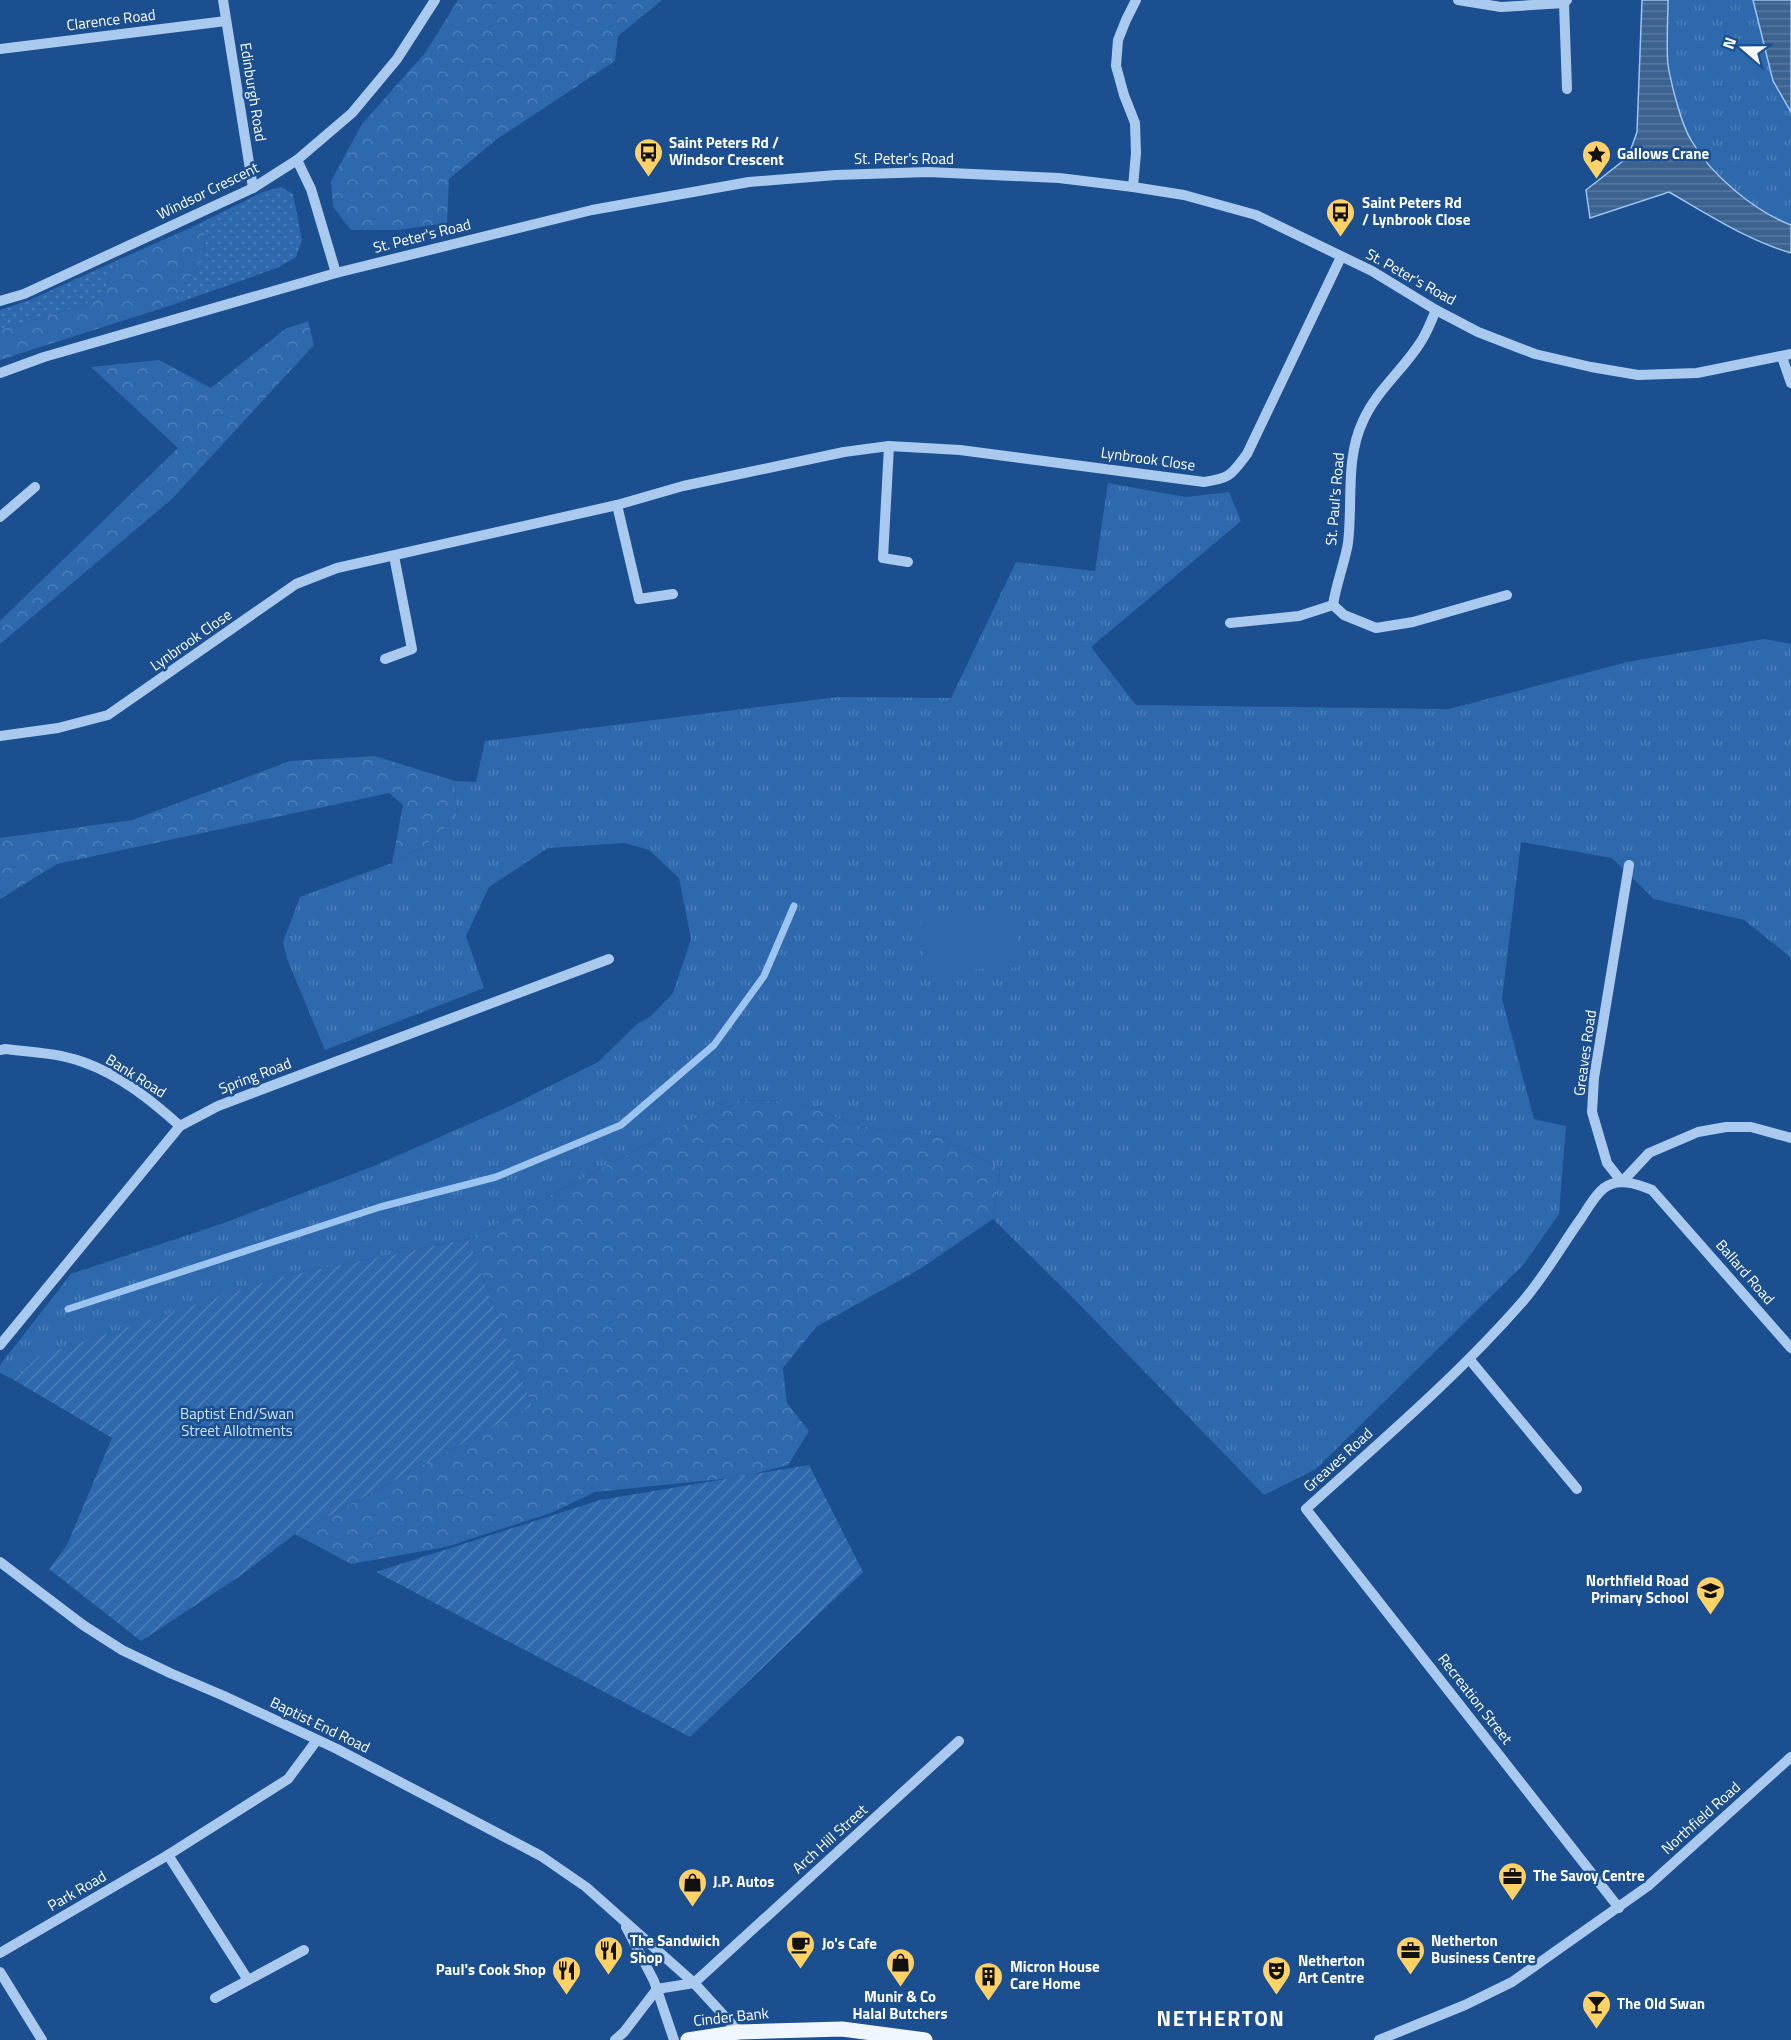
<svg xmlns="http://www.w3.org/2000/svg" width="1791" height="2040" font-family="'Titillium Web',sans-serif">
<defs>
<pattern id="grass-dots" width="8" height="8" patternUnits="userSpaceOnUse" patternTransform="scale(1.5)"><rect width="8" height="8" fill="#2e69ad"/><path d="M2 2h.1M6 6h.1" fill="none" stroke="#4d80b9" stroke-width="1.8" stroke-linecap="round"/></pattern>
<pattern id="forest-crowns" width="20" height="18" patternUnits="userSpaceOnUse" patternTransform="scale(1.5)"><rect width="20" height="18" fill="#2e69ad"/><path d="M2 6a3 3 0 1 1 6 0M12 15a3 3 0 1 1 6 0" fill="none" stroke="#4d80b9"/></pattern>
<pattern id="park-tufts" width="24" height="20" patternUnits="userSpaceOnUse" patternTransform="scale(1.5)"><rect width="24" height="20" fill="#2e69ad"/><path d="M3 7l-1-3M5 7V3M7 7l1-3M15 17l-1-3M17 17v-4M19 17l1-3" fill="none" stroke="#4d80b9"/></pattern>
<pattern id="garden-furrows" width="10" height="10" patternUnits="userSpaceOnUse" patternTransform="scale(1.5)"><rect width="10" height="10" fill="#2e69ad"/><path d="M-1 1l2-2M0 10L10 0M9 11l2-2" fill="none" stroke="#4d80b9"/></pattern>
<pattern id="water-rules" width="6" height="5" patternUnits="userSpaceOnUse" patternTransform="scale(1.5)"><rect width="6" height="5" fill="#3c6290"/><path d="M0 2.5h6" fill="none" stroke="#597aa1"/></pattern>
</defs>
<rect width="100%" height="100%" fill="#1b4f8f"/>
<g fill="url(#grass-dots)">
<polygon points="281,187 293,194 302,240 296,257 277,268 172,305 205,255 204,231 190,228 263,192"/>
<polygon points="118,260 104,291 85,305 0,329 0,310 32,299"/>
</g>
<g fill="url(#forest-crowns)">
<polygon points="458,0 662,0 618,36 615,61 497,139 449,179 447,223 398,230 351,230 333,207 331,181 362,124 425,53"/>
<polygon points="190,228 204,231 205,255 172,305 0,360 0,329 85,305 104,291 118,260"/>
<polygon points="308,321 314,345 172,499 0,644 0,621 178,448 91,367 159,360 211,388 285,329"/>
<polygon points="375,756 455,781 457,818 424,846 392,863 403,805 389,793 57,864 0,899 0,838 132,820 290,761"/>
<polygon points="730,1100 795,1101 859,1126 941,1137 1000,1169 993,1219 920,1269 816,1327 783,1368 787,1403 809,1431 788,1465 742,1477 595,1492 551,1513 446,1547 351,1564 295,1534 532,1406 468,1239"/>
</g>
<g fill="url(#park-tufts)">
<path d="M1668,0H1791V225C1754,211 1710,174 1691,140C1681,124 1671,83 1668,65C1666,44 1668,21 1668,0Z"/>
<polygon points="1108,483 1186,497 1229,492 1241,521 1091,647 1136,705 1449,709 1627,662 1764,639 1791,644 1791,959 1788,955 1744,920 1654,899 1612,858 1521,842 1502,999 1534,1119 1566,1126 1559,1214 1524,1264 1316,1469 1264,1495 1076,1301 993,1219 1000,1169 941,1137 859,1126 795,1101 730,1100 468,1239 280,1277 40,1356 14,1380 0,1373 0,1365 71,1274 221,1224 374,1166 512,1105 598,1062 637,1024 650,1017 673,993 691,939 679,878 649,850 625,843 548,848 489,887 466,936 484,988 325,1050 287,959 283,942 300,897 392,863 424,846 457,818 455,781 476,782 485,741 838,697 951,698 1016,562 1095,571"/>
</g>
<g fill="url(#garden-furrows)">
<polygon points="468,1239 532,1406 295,1534 240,1576 141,1641 49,1569 67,1545 112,1438 14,1380 39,1356 280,1277"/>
<polygon points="809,1465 863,1572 690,1737 376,1572 600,1500"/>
</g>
<polygon fill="#2e69ad" points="1015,910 1018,967 924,972 921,915"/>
<g fill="url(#water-rules)" stroke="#9cc4f0" stroke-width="1.5">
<path d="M1642,0H1668C1668,21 1666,44 1668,65C1671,83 1681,124 1691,140C1710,174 1754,211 1791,225V253C1747,240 1709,215 1669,192L1590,218L1586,190L1628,157L1637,132Z"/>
<polygon points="1753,0 1791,0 1791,112 1773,81"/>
</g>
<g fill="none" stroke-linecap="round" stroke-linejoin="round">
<polyline stroke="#9cc4f0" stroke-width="7" points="68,1309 380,1207 496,1177 621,1125 714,1045 764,976 794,906"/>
<g stroke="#a9c9ee" stroke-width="10">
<polyline points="223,0 253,188"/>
<polyline points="1458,0 1501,7 1564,3 1567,0"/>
<polyline points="1564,3 1567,89"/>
<polyline points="0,49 226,21"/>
<polyline points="297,160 311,189 336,273"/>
<polyline points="1133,187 1136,153 1135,123 1124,95 1116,66 1118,40 1126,20 1136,0"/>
<polyline points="0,301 24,294 253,188 297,160 352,113 397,59 435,0"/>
<polyline points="1782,357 1791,383"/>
<polyline points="0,373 44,357 336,273 592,210 749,182 836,175 928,172 1059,178 1133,187 1184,195 1256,215 1372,271 1436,310 1478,332 1535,354 1591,367 1638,375 1697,373 1791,354"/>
<polyline points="889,446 883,558 908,562"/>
<polyline points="617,505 639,599 673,594"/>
<polyline points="0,517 35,487"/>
<path d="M1333,605C1336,584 1345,562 1348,543C1353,502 1345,459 1363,421C1376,391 1403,370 1420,343C1427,333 1431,321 1436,310"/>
<polyline points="1230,623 1299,616 1333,605 1344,615 1376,628 1413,622 1507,595"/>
<polyline points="385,659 412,649 394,556"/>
<path d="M0,736L58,728L108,715L296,584L337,568L617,505L683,486L844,452L889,446L960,450L1204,482C1231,478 1231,475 1247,454L1341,257"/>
<path d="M0,1050L5,1049C31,1052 58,1053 83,1062C120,1075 151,1100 180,1126"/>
<polyline points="1622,1182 1607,1163 1592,1112 1594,1078 1629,865"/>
<polyline points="1622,1182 1649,1153 1698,1132 1726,1127 1751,1127 1791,1138"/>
<polyline points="0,1345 180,1126 218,1106 609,959"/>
<polyline points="1470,1360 1577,1489"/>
<polyline points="0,1562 83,1625 122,1650 170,1673 224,1696 337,1749 541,1856 586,1887 694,1983 739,2032"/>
<polyline points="168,1855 248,1980"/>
<path d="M1619,1908L1306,1509C1381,1441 1458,1376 1524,1300C1546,1274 1562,1245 1582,1217C1588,1208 1595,1195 1604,1188C1618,1177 1637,1184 1652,1190L1791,1348"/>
<polyline points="626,1927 654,1981 674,2040"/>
<polyline points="0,1953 168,1855 288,1779 317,1740"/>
<polyline points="0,1972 42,2040"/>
<polyline points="694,1983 959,1741"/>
<polyline points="215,1998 304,1950"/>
<polyline points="615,2040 624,2032 657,1989 694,1983"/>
<polyline points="1379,2040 1465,2005 1512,1982 1648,1886 1791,1757"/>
</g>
<polyline stroke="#f0f6ff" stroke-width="15" points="688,2040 739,2032 842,2029 925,2040"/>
</g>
<defs>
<symbol id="bus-pin" viewBox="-11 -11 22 30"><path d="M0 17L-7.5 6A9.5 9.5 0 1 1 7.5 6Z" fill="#ffd166" stroke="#1b4f8f"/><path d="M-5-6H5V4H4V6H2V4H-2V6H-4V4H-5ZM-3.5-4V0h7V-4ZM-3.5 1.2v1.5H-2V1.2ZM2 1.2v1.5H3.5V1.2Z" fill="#111"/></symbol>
<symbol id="sight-pin" viewBox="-11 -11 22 30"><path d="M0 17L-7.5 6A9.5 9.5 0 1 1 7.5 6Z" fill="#ffd166" stroke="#1b4f8f"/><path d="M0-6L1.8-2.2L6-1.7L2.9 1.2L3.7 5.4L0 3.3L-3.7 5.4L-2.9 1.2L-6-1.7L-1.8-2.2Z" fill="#111"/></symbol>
<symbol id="school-pin" viewBox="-11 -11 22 30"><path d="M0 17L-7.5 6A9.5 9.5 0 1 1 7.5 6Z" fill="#ffd166" stroke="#1b4f8f"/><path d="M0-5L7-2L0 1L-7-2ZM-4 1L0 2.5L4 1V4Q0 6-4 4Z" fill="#111"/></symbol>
<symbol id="office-pin" viewBox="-11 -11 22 30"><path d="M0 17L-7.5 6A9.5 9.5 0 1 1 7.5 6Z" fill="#ffd166" stroke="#1b4f8f"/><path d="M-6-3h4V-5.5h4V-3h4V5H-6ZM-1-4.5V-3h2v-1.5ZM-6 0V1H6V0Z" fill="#111"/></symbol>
<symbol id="shop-pin" viewBox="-11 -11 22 30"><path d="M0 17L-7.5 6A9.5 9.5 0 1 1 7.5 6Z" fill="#ffd166" stroke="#1b4f8f"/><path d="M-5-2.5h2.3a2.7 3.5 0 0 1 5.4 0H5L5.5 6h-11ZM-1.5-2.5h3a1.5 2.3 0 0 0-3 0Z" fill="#111"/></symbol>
<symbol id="cafe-pin" viewBox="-11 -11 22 30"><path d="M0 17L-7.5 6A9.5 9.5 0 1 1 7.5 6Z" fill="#ffd166" stroke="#1b4f8f"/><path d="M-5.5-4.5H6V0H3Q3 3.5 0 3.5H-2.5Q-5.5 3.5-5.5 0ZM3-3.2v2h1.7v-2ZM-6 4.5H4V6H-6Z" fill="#111"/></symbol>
<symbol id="restaurant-pin" viewBox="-11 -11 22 30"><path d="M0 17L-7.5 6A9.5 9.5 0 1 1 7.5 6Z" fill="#ffd166" stroke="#1b4f8f"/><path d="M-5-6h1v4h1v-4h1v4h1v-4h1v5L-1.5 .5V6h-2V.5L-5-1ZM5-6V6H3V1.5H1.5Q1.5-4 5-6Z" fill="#111"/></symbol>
<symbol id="theatre-pin" viewBox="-11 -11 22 30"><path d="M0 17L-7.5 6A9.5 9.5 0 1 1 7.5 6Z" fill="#ffd166" stroke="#1b4f8f"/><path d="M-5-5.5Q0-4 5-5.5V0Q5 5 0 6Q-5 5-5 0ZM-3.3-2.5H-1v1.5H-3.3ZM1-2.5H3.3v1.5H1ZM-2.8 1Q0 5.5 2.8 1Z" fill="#111"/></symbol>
<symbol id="building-pin" viewBox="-11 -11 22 30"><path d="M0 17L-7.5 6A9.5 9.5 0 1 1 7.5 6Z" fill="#ffd166" stroke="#1b4f8f"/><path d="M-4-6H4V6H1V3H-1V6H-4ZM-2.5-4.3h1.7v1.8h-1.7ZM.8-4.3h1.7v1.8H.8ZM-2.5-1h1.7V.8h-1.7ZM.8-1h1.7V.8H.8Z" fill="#111"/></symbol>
<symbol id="bar-pin" viewBox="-11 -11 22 30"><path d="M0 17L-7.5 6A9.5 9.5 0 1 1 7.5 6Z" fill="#ffd166" stroke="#1b4f8f"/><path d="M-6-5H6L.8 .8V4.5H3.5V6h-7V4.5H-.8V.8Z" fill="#111"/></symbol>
</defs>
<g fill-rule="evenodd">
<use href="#bus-pin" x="632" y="136" width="33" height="45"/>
<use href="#sight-pin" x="1580" y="138" width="33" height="45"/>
<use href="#bus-pin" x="1324" y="196" width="33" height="45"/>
<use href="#school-pin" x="1694" y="1574" width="33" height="45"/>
<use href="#office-pin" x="1496" y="1860" width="33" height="45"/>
<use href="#shop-pin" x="676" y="1866" width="33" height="45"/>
<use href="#cafe-pin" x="784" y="1928" width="33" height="45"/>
<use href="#restaurant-pin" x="592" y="1934" width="33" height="45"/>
<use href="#office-pin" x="1394" y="1934" width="33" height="45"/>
<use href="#shop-pin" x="884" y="1946" width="33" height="45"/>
<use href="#restaurant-pin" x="550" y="1954" width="33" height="45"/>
<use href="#theatre-pin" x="1260" y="1954" width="33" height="45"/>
<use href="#building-pin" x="972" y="1960" width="33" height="45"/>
<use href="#bar-pin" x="1580" y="1988" width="33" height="45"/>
</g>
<g text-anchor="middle" stroke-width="5" stroke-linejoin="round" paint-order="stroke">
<g font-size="15" fill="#fff" stroke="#1b4f8f">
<text transform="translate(111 20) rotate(-7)" y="5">Clarence Road</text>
<text transform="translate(253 92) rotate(81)" y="5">Edinburgh Road</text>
<text x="904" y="164">St. Peter's Road</text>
<text transform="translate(208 191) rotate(-26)" y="5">Windsor Crescent</text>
<text transform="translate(422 236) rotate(-14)" y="5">St. Peter's Road</text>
<text transform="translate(1411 277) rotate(29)" y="5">St. Peter's Road</text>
<text transform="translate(1148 459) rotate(8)" y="5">Lynbrook Close</text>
<text transform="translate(1335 499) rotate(-85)" y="5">St. Paul's Road</text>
<text transform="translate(191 640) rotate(-35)" y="5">Lynbrook Close</text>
<text transform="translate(1585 1053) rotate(-82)" y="5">Greaves Road</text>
<text transform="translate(136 1076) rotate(32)" y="5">Bank Road</text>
<text transform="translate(255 1076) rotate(-21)" y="5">Spring Road</text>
<text transform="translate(1745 1272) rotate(49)" y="5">Ballard Road</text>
<text transform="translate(1338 1460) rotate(-42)" y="5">Greaves Road</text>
<text transform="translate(1475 1699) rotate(52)" y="5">Recreation Street</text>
<text transform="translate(320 1725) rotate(26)" y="5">Baptist End Road</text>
<text transform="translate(1701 1818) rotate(-42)" y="5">Northfield Road</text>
<text transform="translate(830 1839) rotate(-42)" y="5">Arch Hill Street</text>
<text transform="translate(77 1891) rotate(-30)" y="5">Park Road</text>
<text transform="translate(731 2017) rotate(-6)" y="5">Cinder Bank</text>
</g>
<g font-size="15" font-weight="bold" fill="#fff" stroke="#1b4f8f" text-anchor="start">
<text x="669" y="148">Saint Peters Rd /<tspan x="669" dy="17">Windsor Crescent</tspan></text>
<text x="1617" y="159">Gallows Crane</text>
<text x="1362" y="208">Saint Peters Rd<tspan x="1362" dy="17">/ Lynbrook Close</tspan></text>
<text x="1689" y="1586" text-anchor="end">Northfield Road<tspan x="1689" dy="17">Primary School</tspan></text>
<text x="1533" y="1881">The Savoy Centre</text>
<text x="713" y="1887">J.P. Autos</text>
<text x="630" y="1946">The Sandwich<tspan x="630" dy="17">Shop</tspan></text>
<text x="1431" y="1946">Netherton<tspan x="1431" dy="17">Business Centre</tspan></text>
<text x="822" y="1949">Jo's Cafe</text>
<text x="1298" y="1966">Netherton<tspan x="1298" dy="17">Art Centre</tspan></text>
<text x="1010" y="1972">Micron House<tspan x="1010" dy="17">Care Home</tspan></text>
<text x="546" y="1975" text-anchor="end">Paul's Cook Shop</text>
<text x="900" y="2002" text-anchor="middle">Munir &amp; Co<tspan x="900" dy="17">Halal Butchers</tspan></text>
<text x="1617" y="2009">The Old Swan</text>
</g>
<g font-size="15" fill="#cfe3fa" stroke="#1b4f8f">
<text x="237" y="1419">Baptist End/Swan<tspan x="237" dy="17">Street Allotments</tspan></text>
</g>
<g font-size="21" font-weight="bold" letter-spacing="1.5" fill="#fff" stroke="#1b4f8f">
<text x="1221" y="2026">NETHERTON</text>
</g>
</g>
<g transform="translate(1743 48) rotate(290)" stroke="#1b4f8f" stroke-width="4.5" paint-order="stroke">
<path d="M0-4.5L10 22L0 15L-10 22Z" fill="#ffffff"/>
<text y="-9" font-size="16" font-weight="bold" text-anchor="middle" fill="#ffffff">N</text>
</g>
</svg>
